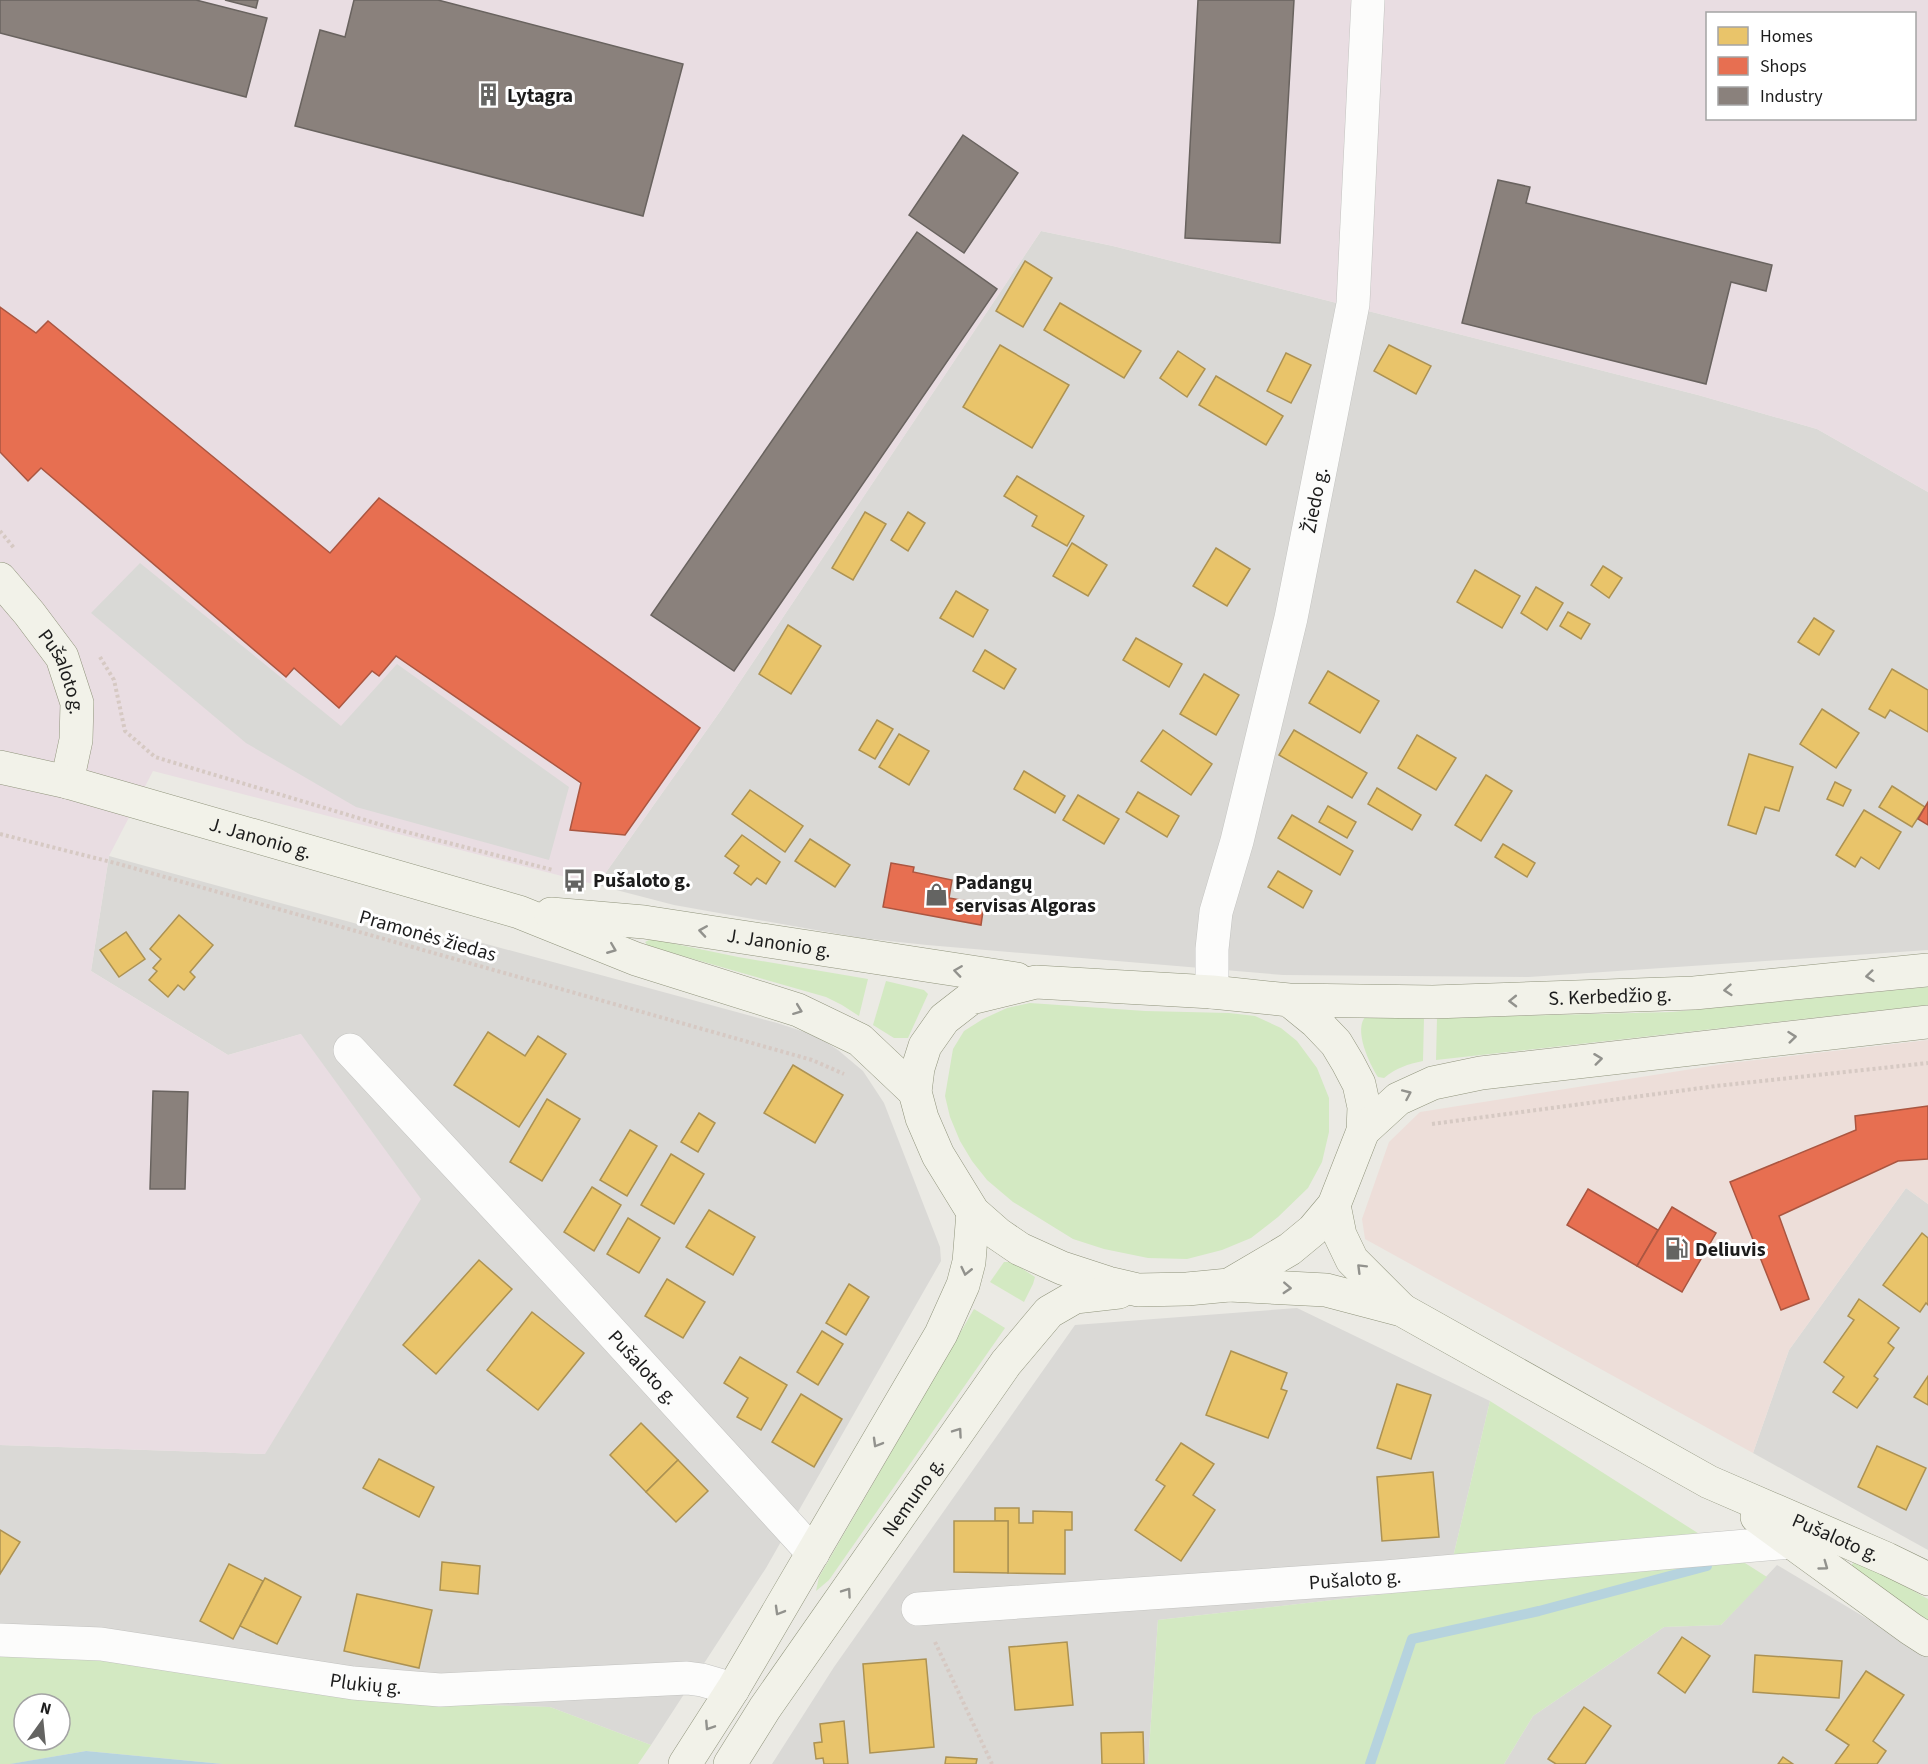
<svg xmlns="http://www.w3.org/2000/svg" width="1928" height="1764" font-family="'Source Sans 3',sans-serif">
<rect width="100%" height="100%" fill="#ebeae4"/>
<g fill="#dad9d6">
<polygon points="1041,231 1113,246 1698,395 1817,429 1928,492 1928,802 1918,818 1928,825 1928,950 1529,977 1283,975 927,945 861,938 674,905 597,885 721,710"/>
<polygon points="109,856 416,940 457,936 777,1023 817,1036 838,1050 863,1071 884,1103 940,1247 941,1261 766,1568 651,1745 550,1707 446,1704 0,1651 0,1445 265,1454 301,1034 228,1055 91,971"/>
<polygon points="1906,1188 1928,1204 1928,1550 1753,1453 1789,1350"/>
<polygon points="1297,1308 1490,1401 1446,1587 1158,1620 1148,1764 772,1764 834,1667 1075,1325"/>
<polygon points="1777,1565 1928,1655 1928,1764 1504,1764 1533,1716 1664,1627 1721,1625"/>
</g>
<polygon fill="#edded9" points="1928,1040 1928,1204 1906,1188 1789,1350 1753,1453 1365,1239 1362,1219 1389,1142 1420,1112 1730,1063"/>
<path fill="#e9dde2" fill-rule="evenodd" d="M0,0H1928V492L1817,429L1698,395L1113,246L1041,231L721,710L597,885L153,771L109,856L91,971L228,1055L301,1034L421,1199L265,1454L0,1445ZM1708,14H1914V118H1708Z"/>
<g fill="#d3e9c2" fill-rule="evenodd">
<polygon points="651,939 738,957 868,979 859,1016 842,1005 826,997 648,946 645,942"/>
<polygon points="886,981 924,990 928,994 908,1038 894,1038 873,1025"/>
<polygon points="1928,987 1928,1005 1436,1060 1437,1018 1672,1012"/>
<polygon points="1030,1003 1145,1011 1229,1013 1255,1016 1281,1028 1297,1041 1317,1068 1329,1098 1329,1132 1322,1162 1308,1188 1278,1217 1251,1238 1222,1250 1187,1259 1148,1258 1104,1249 1073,1239 1013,1202 987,1180 972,1161 960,1141 950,1117 945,1096 953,1049 964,1031 983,1019 1007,1008"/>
<path d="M1366,1016L1424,1018L1423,1061C1408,1064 1396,1068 1384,1078L1378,1077C1369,1063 1353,1029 1366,1016Z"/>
<polygon points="1004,1262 1012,1262 1035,1277 1033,1284 1024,1302 990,1282"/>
<polygon points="974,1309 1005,1328 829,1580 816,1591 819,1577"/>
<polygon points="1490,1401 1767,1577 1721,1625 1664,1627 1533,1716 1504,1764 1148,1764 1158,1620 1446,1587"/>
<polygon points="1856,1559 1928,1599 1928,1620 1849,1569"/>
<path d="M0,1651L104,1657L446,1704L550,1707L651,1745L638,1764H223L86,1751L11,1764H0ZM24,1704H60V1740H24Z"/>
</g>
<polygon fill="#d9d9d6" points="140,563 341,726 397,664 569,787 549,860 356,807 246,743 91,613"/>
<polygon fill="#b6d3de" points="86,1751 223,1764 10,1764"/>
<g fill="#e9c46a" stroke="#ac9253" stroke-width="1.5">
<polygon points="1025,261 1052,278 1023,327 996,311"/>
<polygon points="1060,303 1141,351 1124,378 1044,330"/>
<polygon points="1000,345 1069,385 1032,448 963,407"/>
<polygon points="1389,345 1431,366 1416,394 1374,371"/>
<polygon points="1178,351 1205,369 1187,397 1160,378"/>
<polygon points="1286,353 1311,365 1291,403 1267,391"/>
<polygon points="1216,376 1283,416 1266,445 1199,405"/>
<polygon points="1017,476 1084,516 1067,546 1032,526 1037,516 1004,496"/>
<polygon points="865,512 886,524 853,580 832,568"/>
<polygon points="908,512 925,523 908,551 891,540"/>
<polygon points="1072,543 1107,565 1088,596 1053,576"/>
<polygon points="1216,548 1250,569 1227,606 1193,586"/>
<polygon points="1603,566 1622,578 1609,598 1591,585"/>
<polygon points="1475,570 1520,596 1502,628 1457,602"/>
<polygon points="1536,587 1563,603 1547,630 1521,613"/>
<polygon points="956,591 988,610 973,637 940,618"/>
<polygon points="1568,612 1590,624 1581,639 1560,626"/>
<polygon points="1814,618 1834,631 1819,655 1798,642"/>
<polygon points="788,625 821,646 791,694 759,674"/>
<polygon points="1136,638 1182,664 1169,687 1123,660"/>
<polygon points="985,650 1016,669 1004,689 973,671"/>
<polygon points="1892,669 1928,690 1928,732 1890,710 1885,718 1869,709"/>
<polygon points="1328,671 1379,701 1360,733 1309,703"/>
<polygon points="1204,674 1239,695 1216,735 1180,714"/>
<polygon points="1822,709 1859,733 1836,768 1800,744"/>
<polygon points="877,720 893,729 875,759 859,750"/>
<polygon points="1163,730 1212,764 1191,795 1141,761"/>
<polygon points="1294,730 1367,773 1352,798 1279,755"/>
<polygon points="899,734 929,751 909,785 879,767"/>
<polygon points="1417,735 1456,758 1436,790 1398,768"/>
<polygon points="1749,754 1793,767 1779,811 1765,807 1756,834 1728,825"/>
<polygon points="1024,771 1065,796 1055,813 1014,789"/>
<polygon points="1486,775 1512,791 1481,841 1455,825"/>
<polygon points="1835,782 1851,790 1843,806 1827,799"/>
<polygon points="1892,786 1925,807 1912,827 1879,807"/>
<polygon points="1377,788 1421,815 1412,830 1368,804"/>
<polygon points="750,790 803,826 785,852 732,814"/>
<polygon points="1138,792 1179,816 1167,837 1126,812"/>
<polygon points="1078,795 1119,819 1104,844 1063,820"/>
<polygon points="1328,806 1356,822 1347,838 1319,822"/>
<polygon points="1864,810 1901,832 1879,869 1861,857 1855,867 1836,855"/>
<polygon points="1292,815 1353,851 1340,875 1278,838"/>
<polygon points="742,835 780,862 766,884 757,878 751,885 734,873 739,866 725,856"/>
<polygon points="810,839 850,865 835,887 795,861"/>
<polygon points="1503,844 1535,863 1527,877 1495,857"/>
<polygon points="1278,871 1312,891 1303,908 1268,887"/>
<polygon points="179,915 213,945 190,972 195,977 184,990 178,985 168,997 149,980 157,971 153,968 161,959 150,949"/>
<polygon points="126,932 145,959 119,977 100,950"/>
<polygon points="488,1032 525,1056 538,1036 566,1054 519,1127 454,1085"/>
<polygon points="793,1065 843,1095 815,1143 764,1113"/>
<polygon points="547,1099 580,1119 542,1181 510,1162"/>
<polygon points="699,1113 715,1123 698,1152 681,1142"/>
<polygon points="630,1130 657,1146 627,1196 600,1180"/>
<polygon points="671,1154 704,1174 674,1224 641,1205"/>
<polygon points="592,1187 621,1205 594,1251 564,1232"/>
<polygon points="709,1210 755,1237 733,1275 686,1247"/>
<polygon points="628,1218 660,1238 639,1273 607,1254"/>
<polygon points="1922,1233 1928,1238 1928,1305 1926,1303 1920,1312 1883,1285"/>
<polygon points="479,1260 512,1289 436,1374 403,1345"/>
<polygon points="667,1279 705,1302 683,1338 645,1316"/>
<polygon points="849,1284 869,1297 846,1335 826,1323"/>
<polygon points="1859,1299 1899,1328 1888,1343 1894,1348 1874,1376 1878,1379 1857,1408 1833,1392 1844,1377 1824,1362 1854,1320 1848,1316"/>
<polygon points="532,1312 584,1353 538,1410 487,1370"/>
<polygon points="822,1331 843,1344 818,1385 797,1372"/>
<polygon points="1231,1351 1287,1373 1281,1389 1287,1391 1268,1438 1206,1415"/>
<polygon points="740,1357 787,1385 761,1430 737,1417 748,1398 724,1383"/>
<polygon points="1928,1376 1928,1405 1914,1397"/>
<polygon points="1397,1384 1431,1395 1411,1459 1377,1448"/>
<polygon points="801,1394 842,1419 814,1467 772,1442"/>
<polygon points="641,1423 678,1460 646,1492 610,1455"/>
<polygon points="1181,1443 1214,1464 1193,1495 1215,1510 1181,1561 1135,1530 1165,1486 1156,1480"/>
<polygon points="1877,1446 1926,1468 1906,1510 1858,1487"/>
<polygon points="379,1459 434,1487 419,1517 363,1488"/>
<polygon points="678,1460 708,1491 676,1522 646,1492"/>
<polygon points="1433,1472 1439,1537 1382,1541 1377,1477"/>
<polygon points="995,1508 1019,1508 1019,1523 1033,1523 1033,1511 1072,1512 1072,1530 1065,1530 1065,1574 1008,1573 1008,1521 995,1521"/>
<polygon points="954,1521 1008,1521 1008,1573 954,1572"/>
<polygon points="0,1530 20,1542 0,1574"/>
<polygon points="442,1562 480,1566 478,1594 440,1590"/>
<polygon points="229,1564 263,1581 233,1639 200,1621"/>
<polygon points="265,1578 301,1597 277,1644 240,1626"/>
<polygon points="357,1594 432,1610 419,1668 344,1651"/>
<polygon points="1682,1637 1710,1656 1685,1693 1658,1673"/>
<polygon points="1067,1642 1073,1705 1015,1710 1009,1647"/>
<polygon points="1755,1655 1842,1661 1839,1698 1753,1692"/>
<polygon points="926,1659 934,1747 870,1753 863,1664"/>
<polygon points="1866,1671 1904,1695 1873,1741 1886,1751 1877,1764 1835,1764 1849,1745 1826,1730"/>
<polygon points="1584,1707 1611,1726 1585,1764 1556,1764 1548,1759"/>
<polygon points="844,1721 848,1764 824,1764 823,1758 816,1759 814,1743 822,1742 820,1724"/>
<polygon points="1143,1732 1144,1764 1102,1764 1101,1733"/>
<polygon points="946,1757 977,1759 976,1764 945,1764"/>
<polygon points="1783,1757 1793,1764 1778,1764"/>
</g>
<g fill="#e76f51" stroke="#aa5641" stroke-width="1.5">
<polygon points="0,307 36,333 48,321 330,553 379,498 700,728 625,835 570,830 581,783 396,656 379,676 372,671 339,708 294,668 286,677 41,468 28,481 0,452"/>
<polygon points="1928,802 1928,825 1918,819"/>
<polygon points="891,863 914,867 913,872 952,880 949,898 984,904 981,925 883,907"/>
<polygon points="1928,1106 1928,1159 1898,1161 1779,1216 1809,1299 1781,1310 1730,1182 1856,1130 1855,1116"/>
<polygon points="1588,1189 1658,1230 1637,1266 1567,1225"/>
<polygon points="1672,1207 1716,1233 1682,1292 1637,1266"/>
</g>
<g fill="#8a817c" stroke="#69635f" stroke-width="1.5">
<polygon points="0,0 196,0 267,18 246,97 0,33"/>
<polygon points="225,0 258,0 256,8"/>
<polygon points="354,0 438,0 683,64 643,216 295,126 320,30 345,37"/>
<polygon points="1198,0 1294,0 1280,243 1185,238"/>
<polygon points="963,135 1018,173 964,253 909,215"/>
<polygon points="1498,180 1530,187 1526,203 1772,265 1766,291 1731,282 1706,384 1462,323"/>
<polygon points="917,232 997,289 734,671 651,615"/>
<polygon points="153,1091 188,1092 185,1189 150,1189"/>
</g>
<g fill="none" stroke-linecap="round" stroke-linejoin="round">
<polyline stroke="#b6d3de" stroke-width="10" points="1370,1764 1412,1639 1539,1611 1707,1566"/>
<defs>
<g id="street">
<path id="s1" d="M1212,992V949L1216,912L1237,841L1291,618L1353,304L1368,0"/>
<path id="s2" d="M350,1050L563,1279L813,1553"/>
<path id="s3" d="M918,1609L1385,1577L1791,1542"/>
<path id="s4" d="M0,1640L101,1644L353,1683L440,1690L687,1678L702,1680L733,1689"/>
</g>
<g id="secondary">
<path id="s5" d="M0,579L29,613L62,657L77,703L76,740L67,782"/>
<path id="s6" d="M0,767L67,782L519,912L636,959L798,1010L860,1040L915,1092"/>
<path id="s7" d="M551,914L644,922L1017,979"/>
<path id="s8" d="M1289,1000L1316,1022L1336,1043L1348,1063L1359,1084L1364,1107L1363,1131L1334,1205L1313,1230L1290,1249L1229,1285L1187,1289L1138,1290L1108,1283L1062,1268L1020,1249L998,1234L973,1212L938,1155L922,1118L915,1092L918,1068L925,1046L944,1019L971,998L1036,982L1212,992L1289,1000L1433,1002L1694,993L1928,970"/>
<polyline points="1363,1131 1398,1099 1433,1083 1481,1073 1928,1022"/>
<polyline points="1334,1205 1340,1235 1352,1260 1400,1308"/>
<path id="s9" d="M1229,1285L1326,1290L1402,1310L1709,1482L1887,1559L1928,1579"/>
<polyline points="1757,1517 1911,1629 1928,1640"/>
<polyline points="685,1764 733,1689 941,1334 963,1285 969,1262 973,1212"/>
<path id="s10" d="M730,1764L765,1708L1006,1363L1049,1312L1075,1297L1119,1292"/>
</g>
</defs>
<use href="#street" stroke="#c3c3c0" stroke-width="34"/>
<use href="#secondary" stroke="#90947c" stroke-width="34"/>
<g stroke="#d6c9c3" stroke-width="4" stroke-dasharray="3 3" stroke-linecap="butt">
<polyline points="0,531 14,548"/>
<polyline points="100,657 114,680 125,731 155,757 395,829 553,870"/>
<polyline points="0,834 119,864 812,1060 844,1074"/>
<polyline points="1432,1124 1716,1086 1928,1063"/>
<polyline points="935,1642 992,1764"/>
</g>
<use href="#street" stroke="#fcfcfb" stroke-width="33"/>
<use href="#secondary" stroke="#f2f2e9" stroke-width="33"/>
</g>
<defs><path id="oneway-chevron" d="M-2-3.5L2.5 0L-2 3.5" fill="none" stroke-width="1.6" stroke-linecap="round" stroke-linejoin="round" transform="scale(1.5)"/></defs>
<g stroke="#92928d">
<use href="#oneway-chevron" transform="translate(703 931) rotate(-171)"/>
<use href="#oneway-chevron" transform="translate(612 949) rotate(22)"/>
<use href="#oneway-chevron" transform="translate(958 971) rotate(-172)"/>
<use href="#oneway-chevron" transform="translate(1870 976) rotate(174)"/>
<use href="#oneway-chevron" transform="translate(1728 990) rotate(175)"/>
<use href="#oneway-chevron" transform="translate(1513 1001) rotate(179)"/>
<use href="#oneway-chevron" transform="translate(798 1010) rotate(21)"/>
<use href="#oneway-chevron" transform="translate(1792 1037) rotate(-6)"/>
<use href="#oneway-chevron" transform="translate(1598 1059) rotate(-7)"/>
<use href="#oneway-chevron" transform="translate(1407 1094) rotate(-24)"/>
<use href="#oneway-chevron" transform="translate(1361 1268) rotate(-135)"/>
<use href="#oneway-chevron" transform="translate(966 1271) rotate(103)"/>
<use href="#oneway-chevron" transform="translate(1287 1288) rotate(3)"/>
<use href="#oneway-chevron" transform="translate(958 1432) rotate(-55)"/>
<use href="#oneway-chevron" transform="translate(877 1443) rotate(120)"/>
<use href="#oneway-chevron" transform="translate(1824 1566) rotate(36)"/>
<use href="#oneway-chevron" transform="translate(847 1592) rotate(-55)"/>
<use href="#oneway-chevron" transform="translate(779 1611) rotate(120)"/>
<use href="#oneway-chevron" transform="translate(709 1726) rotate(123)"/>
</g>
<defs>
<symbol id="building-bare" viewBox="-9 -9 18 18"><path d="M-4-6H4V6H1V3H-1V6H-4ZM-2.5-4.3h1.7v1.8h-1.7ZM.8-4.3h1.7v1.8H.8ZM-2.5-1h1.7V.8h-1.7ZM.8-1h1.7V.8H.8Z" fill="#646462" stroke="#fff" stroke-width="2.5" paint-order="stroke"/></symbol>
<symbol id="bus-bare" viewBox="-9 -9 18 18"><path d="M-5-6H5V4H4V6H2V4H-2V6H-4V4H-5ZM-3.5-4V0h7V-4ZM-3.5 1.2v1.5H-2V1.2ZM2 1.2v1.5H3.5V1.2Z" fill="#646462" stroke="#fff" stroke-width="2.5" paint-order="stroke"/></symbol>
<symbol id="shop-bare" viewBox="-9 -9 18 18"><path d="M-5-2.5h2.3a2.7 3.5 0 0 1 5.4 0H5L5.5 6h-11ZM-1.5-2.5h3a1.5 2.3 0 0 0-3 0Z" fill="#646462" stroke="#fff" stroke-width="2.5" paint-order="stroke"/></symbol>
<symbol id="fuel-bare" viewBox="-9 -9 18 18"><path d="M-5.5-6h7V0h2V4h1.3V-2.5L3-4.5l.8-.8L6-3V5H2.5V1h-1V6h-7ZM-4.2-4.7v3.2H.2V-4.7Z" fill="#646462" stroke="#fff" stroke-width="2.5" paint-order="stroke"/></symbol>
</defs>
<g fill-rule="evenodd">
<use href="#building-bare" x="472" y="78" width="33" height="33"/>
<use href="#bus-bare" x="558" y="864" width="33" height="33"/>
<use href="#shop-bare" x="920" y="878" width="33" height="33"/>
<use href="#fuel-bare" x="1660" y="1232" width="33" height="33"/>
</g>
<g text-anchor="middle" stroke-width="6" stroke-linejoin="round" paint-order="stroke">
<g font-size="20" font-weight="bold" fill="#1c1c1c" stroke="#fff" text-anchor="start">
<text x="507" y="102">Lytagra</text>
<text x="593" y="887">Pušaloto g.</text>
<text x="955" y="889">Padangų<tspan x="955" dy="23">servisas Algoras</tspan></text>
<text x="1695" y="1256">Deliuvis</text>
</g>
<g font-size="20" fill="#1c1c1c" stroke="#fff">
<text dy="7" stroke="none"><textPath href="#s1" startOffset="504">Žiedo g.</textPath></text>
<text dy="7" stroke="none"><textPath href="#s5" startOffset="114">Pušaloto g.</textPath></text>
<text dy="7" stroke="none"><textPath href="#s6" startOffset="270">J. Janonio g.</textPath></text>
<text transform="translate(428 935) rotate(16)" y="7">Pramonės žiedas</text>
<text dy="7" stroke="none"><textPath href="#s7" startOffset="230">J. Janonio g.</textPath></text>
<text dy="7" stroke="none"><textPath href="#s8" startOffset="1538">S. Kerbedžio g.</textPath></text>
<text dy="7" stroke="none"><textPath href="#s2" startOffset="432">Pušaloto g.</textPath></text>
<text dy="7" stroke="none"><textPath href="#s10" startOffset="324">Nemuno g.</textPath></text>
<text dy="7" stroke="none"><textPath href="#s9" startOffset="666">Pušaloto g.</textPath></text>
<text dy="7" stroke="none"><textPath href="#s3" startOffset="438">Pušaloto g.</textPath></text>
<text dy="7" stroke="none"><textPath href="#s4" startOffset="369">Plukių g.</textPath></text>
</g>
</g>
<rect x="1706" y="12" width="210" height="108" fill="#ffffff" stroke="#a4a4a4" stroke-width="1.5"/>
<rect x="1718" y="27" width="30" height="18" fill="#e9c46a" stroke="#a4a4a4" stroke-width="1.5"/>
<text x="1760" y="42" font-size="18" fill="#1c1c1c">Homes</text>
<rect x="1718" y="57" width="30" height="18" fill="#e76f51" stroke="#a4a4a4" stroke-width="1.5"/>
<text x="1760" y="72" font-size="18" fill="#1c1c1c">Shops</text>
<rect x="1718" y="87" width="30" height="18" fill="#8a817c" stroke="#a4a4a4" stroke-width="1.5"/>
<text x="1760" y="102" font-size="18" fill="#1c1c1c">Industry</text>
<g transform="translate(42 1722) rotate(15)"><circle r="28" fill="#ffffff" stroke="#a4a4a4" stroke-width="1.5"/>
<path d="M0-4.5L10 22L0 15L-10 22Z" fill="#646462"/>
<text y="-9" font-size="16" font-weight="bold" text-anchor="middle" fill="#1c1c1c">N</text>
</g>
</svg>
